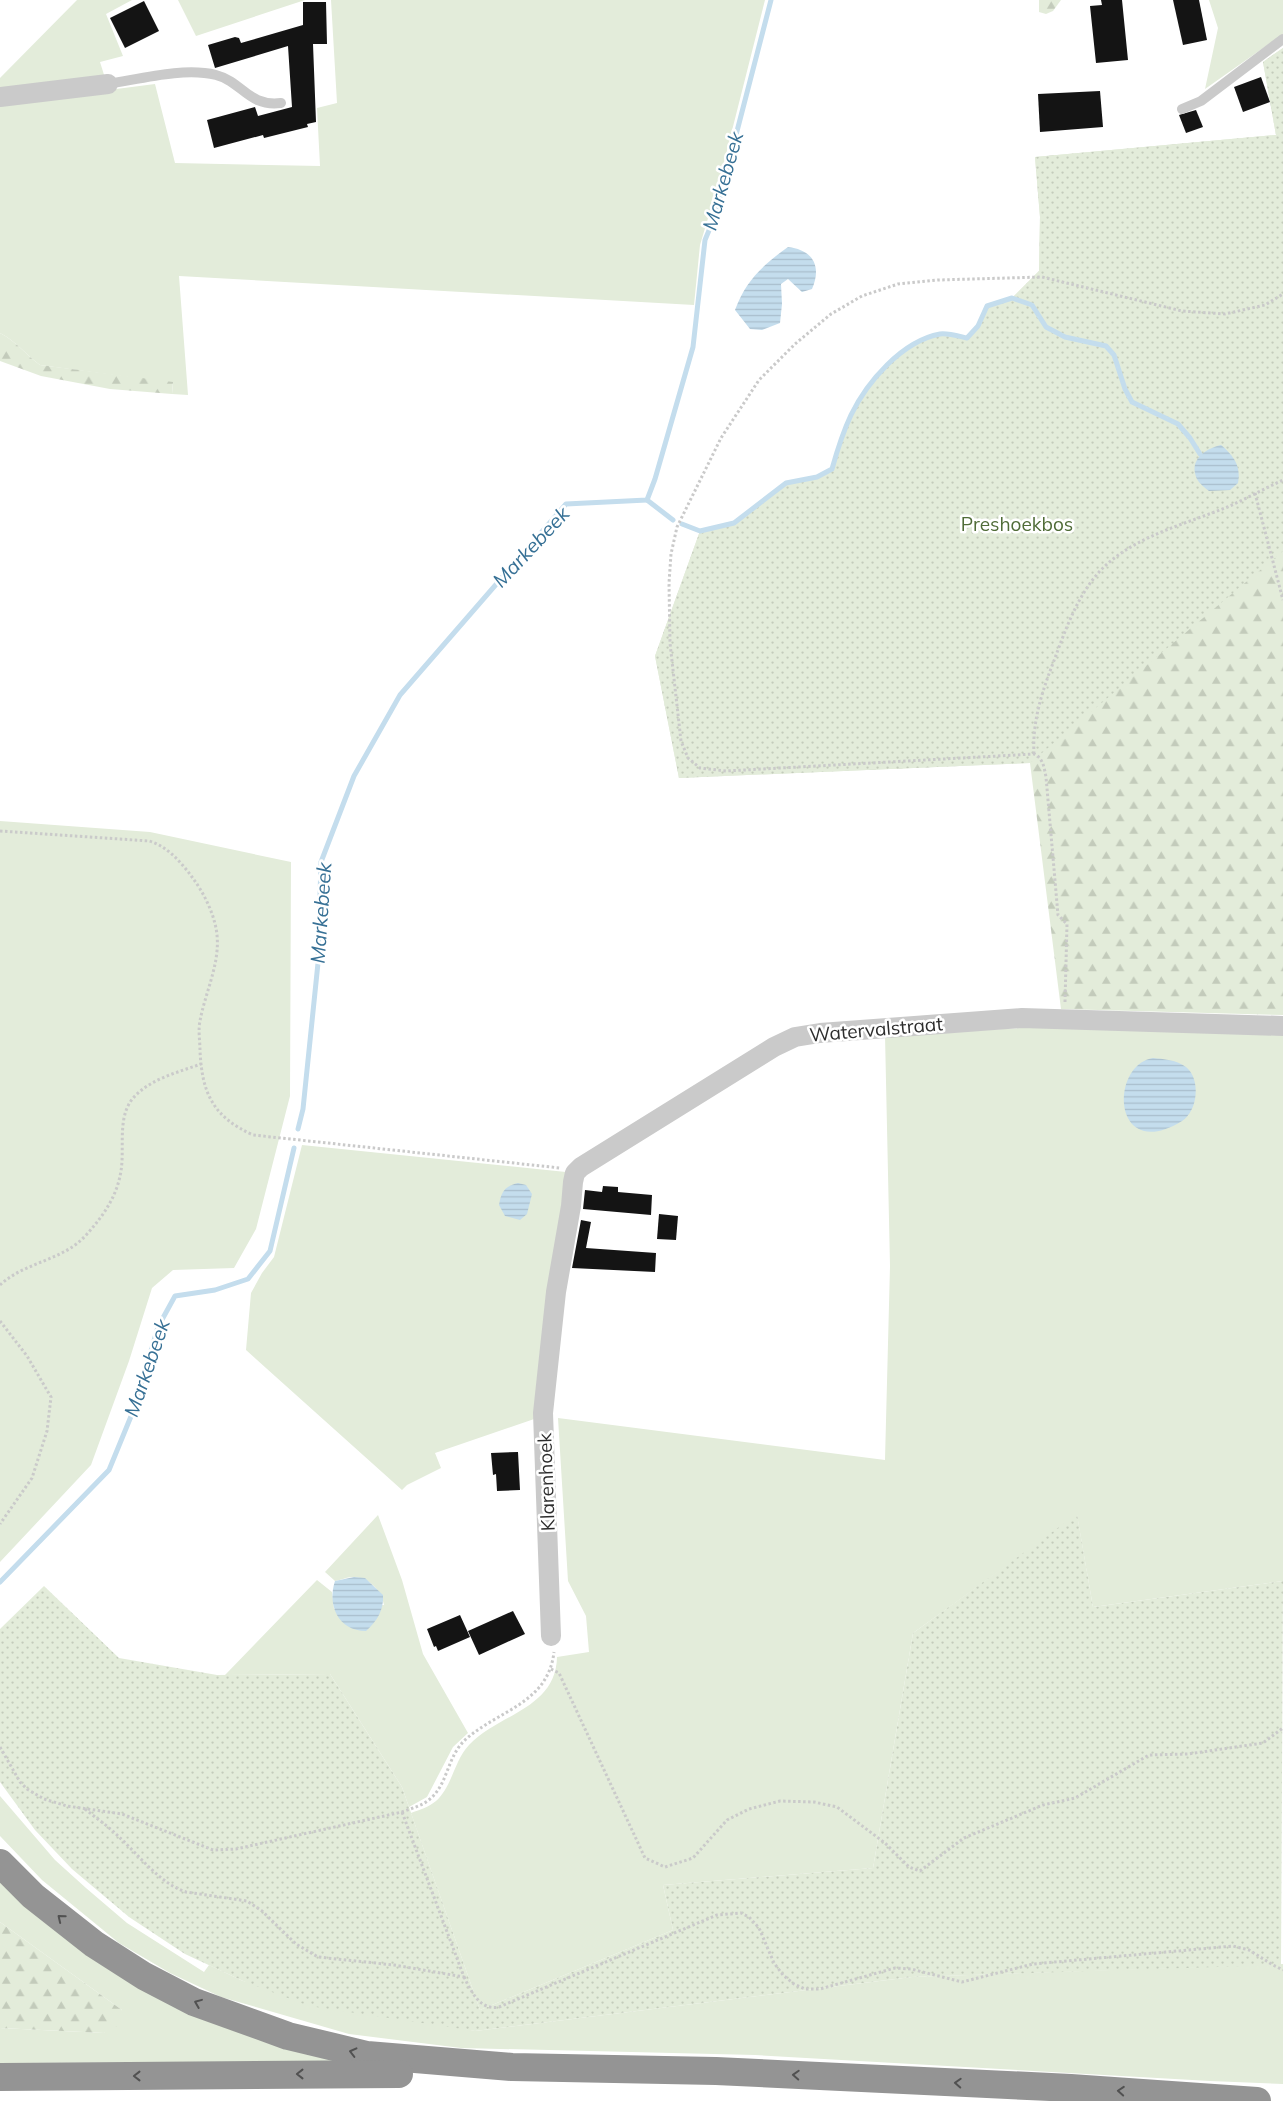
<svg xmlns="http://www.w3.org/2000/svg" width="1283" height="2101" font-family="Mulish,sans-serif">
<defs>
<pattern id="forest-firs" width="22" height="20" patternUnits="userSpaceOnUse" patternTransform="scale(1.25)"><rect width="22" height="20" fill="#e3ecda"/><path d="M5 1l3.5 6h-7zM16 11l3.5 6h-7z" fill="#c3cbbb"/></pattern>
<pattern id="park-dots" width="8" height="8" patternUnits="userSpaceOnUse" patternTransform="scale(1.25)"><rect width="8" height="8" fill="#e3ecda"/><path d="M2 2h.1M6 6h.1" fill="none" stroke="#c3cbbb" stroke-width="1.8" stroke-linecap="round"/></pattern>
<pattern id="water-rules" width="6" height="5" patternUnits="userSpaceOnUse" patternTransform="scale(1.25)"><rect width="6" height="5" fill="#c4dded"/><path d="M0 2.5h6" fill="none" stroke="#a9becc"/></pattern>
</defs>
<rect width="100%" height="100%" fill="#fff"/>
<g fill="#e3ecda">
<polygon points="77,0 132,0 106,14 123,56 100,62 105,78 0,91 0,78"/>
<polygon points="178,0 305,0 196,36"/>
<path d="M331,0H765L720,178L700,245L694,305L179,276L188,395L172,394L173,383L40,365C26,355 16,341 0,333V104L155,84L175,163L320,166L317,108L337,103Z"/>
<polygon points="1209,0 1283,0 1283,34 1205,89 1218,28"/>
<polygon points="0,821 150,832 291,862 290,1096 256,1229 234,1268 173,1270 152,1288 129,1361 91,1465 0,1562"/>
<path d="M1082,1025L1283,1035V1581L1093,1607L1077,1515L913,1633L873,1868L663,1885L673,1930L480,2010L411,1813C419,1810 429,1807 436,1801C452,1787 454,1761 469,1745C498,1714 556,1709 557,1657L589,1652L586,1616L568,1581L558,1418L885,1460L890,1266L885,1035Z"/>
<polygon points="302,1145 566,1172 540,1417 435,1453 441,1468 407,1485 402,1490 246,1350 251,1293 262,1273 274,1257"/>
<path d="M378,1515L402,1580L423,1654L468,1733L453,1747L427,1797L409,1807L402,1787L330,1674L225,1675L317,1580L332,1592L334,1609L384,1605C382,1591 368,1576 352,1577C347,1577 341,1580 335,1581L325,1572Z"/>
<polygon points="0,1796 55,1860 86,1888 127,1923 204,1972 209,1965 243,1981 475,2031 912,1977 1283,1964 1283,2084 1210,2081 755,2055 461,2048 349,2034 221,1997 170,1973 119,1943 42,1880 0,1836"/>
<polygon points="0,1875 97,1957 360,2062 0,2063 0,2028 104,2033 122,2010 0,1922"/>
</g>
<g fill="url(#forest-firs)">
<polygon points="1039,0 1061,0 1053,11 1046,14 1039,12"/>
<path d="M1283,48V1015L1061,1009L1030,763L679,778L655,656L700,531L734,522L786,483L817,477L832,469C837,451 843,432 851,415C867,383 903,341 940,334C948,333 959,336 967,338L978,326L987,306L1012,298L1039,271L1040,217L1035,157L1276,135L1263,62Z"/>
<path d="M0,333C16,341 26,355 40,365L173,382L172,394L110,389L41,376L0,361Z"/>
<polygon points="0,1922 122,2010 119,2025 104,2033 0,2028"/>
</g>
<g fill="url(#park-dots)">
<path d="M1283,48V551L1030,763L679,778L655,656L700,531L734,522L786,483L817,477L832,469C837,451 843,432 851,415C867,383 903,341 940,334C948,333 959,336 967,338L978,326L987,306L1012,298L1039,271L1040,217L1035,157L1276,135L1263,62Z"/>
<polygon points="1077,1514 1093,1607 1283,1581 1281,1965 912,1977 475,2031 309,2006 243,1981 185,1954 129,1917 72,1869 35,1830 0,1782 0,1629 44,1586 119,1658 217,1675 330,1674 402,1787 480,2010 673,1930 663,1885 873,1868 913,1633"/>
</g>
<g fill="url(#water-rules)">
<path d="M788,247C813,250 822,266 812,289L802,292L788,279L781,284L782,304L780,323L762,330L750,329L735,310C746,280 763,265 788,247Z"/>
<path d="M1221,445C1234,456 1241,466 1238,483L1230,490L1209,491C1205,488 1199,483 1197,479C1188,460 1205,449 1221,445Z"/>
<path d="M1153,1058C1163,1059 1177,1060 1186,1067C1201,1079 1198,1111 1182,1121C1112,1164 1109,1065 1153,1058Z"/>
<path d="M518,1183L526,1185L532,1194L527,1214L520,1220L505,1216L499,1205C501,1192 505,1186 518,1183Z"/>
<path d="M354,1577L365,1578L383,1595C384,1610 377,1621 366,1631C338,1631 327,1605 335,1581Z"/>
</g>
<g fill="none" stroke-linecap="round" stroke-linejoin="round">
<g stroke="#c4dded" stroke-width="5">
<polyline points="647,500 673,520"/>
<path d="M682,524L700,531L734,523L786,483L817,477L832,469C837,451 843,432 851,415C867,382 902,341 940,334C948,333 958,336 967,338L978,326L987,306L1012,298L1032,305L1046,327L1065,337L1106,346L1114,355L1125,389L1132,402L1178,424L1190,438L1200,454"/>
<polyline points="298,1129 303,1109 318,963 321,862 354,776 400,695 566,504 647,500 655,479 693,347 705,240 715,216 771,0"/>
<polyline points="0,1582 109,1470 134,1409 158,1327 175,1296 215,1290 248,1279 270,1251 294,1148"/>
</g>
</g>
<g fill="#141414">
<polygon points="1101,0 1122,0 1128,60 1096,63 1090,6 1102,5"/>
<polygon points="1173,0 1199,0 1207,40 1183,45"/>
<polygon points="144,1 159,31 125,48 110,18"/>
<polygon points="303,2 326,2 327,44 313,44 316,122 307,124 308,127 264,138 263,135 214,148 207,120 255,107 258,116 292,107 288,46 215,68 208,45 235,37 239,38 241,43 303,25"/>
<polygon points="1261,77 1270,102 1243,112 1234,87"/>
<polygon points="1100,91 1103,127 1040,132 1038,94"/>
<polygon points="1196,110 1203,127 1186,133 1179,115"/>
<polygon points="603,1186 618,1187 618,1192 652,1195 651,1215 583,1209 585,1190 602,1192"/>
<polygon points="659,1214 678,1216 676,1240 657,1239"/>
<polygon points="581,1220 591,1222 586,1248 656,1253 655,1272 572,1268"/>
<polygon points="518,1452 520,1490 497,1491 496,1474 493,1475 491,1453"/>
<polygon points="513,1611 525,1634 479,1655 468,1631"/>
<polygon points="460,1615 470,1637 438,1651 436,1646 434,1647 427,1629"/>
</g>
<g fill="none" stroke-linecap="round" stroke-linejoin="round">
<g stroke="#cacaca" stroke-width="3" stroke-dasharray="2.5 2.5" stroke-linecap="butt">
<polyline points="1255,493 1283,600"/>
<path d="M1034,754C1032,720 1043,689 1055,658C1066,628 1078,595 1100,571C1134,535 1188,524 1232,505C1249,497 1266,488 1283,480"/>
<path d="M0,831L149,841C167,846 181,862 192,877C204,893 215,915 217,935C220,964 205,993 200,1021C198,1030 200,1041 200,1051C202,1093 213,1117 253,1135L560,1168"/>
<path d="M1065,1002L1067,924L1058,915L1046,777C1044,767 1043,758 1034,754L726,771L700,768L688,758L681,741L670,643L669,583L671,554L677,527L721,438L759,380L795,344L831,314L862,296L898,284L938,280L1042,277L1182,311L1225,314L1265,305L1283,294"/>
<path d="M0,1285C26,1261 64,1261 87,1234C104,1215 117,1196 121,1171C125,1146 116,1114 136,1095C153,1078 179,1072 201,1064"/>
<polyline points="0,1321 27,1356 51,1397 47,1431 32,1478 0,1524"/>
<polyline points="551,1669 559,1673 645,1858 665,1867 693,1858 727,1820 749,1809 780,1801 814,1802 837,1807 885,1843 909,1867 920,1871 964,1838 1043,1805 1075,1798 1149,1755 1188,1754 1263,1743 1283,1728"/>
<path d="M0,1747L20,1782L27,1789L44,1799L67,1806L122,1814L213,1850L236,1849L402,1812C412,1808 422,1806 430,1799C448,1784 447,1757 465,1740C498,1710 548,1704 554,1652"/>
<path d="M85,1809C96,1818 108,1826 118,1836C139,1855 159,1883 186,1892L247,1901L262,1911L296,1944L318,1957L394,1965L464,1977L402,1812"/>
<path d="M464,1977C471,1991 480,2011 499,2007L717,1915L741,1913L749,1917L759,1928L774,1963L783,1975L794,1984L805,1989H820L895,1968L911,1969L962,1982L1033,1964L1233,1946L1249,1950L1273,1965L1283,1970"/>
</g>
<g stroke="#cacaca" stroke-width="10">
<path d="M108,84C140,79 184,67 216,75C243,82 248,107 281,103"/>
<polyline points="1182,109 1201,101 1283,39"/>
</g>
<g stroke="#cacaca" stroke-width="20">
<polyline points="0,97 108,84"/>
<polyline points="551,1636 543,1413 556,1292 571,1206 573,1182 575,1173 581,1167 774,1047 795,1037 820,1033 1022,1018 1283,1026"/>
</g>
<g stroke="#949494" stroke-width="28">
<polyline points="0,1863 33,1896 94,1944 144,1976 194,2002 288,2036 367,2055 512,2067 716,2071 1071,2088 1257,2101"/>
<polyline points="0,2077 399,2074"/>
</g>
</g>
<defs><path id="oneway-chevron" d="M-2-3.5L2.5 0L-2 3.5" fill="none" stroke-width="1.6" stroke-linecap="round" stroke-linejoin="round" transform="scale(1.25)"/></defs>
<g stroke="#515151">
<use href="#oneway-chevron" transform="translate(61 1918) rotate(-141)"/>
<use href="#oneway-chevron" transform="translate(198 2003) rotate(-158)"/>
<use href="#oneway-chevron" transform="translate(353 2052) rotate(-166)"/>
<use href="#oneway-chevron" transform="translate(300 2074) rotate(180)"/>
<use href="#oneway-chevron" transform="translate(796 2075) rotate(-177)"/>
<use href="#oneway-chevron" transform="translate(137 2076) rotate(180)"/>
<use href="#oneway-chevron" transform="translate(958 2083) rotate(-177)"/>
<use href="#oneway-chevron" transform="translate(1121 2091) rotate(-176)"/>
</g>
<g text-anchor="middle" stroke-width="5" stroke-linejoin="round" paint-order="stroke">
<g font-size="19" fill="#506c38" stroke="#fff">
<text x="1017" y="531">Preshoekbos</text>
</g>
<g font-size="19" fill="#2d2d2d" stroke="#fff">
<text transform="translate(876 1029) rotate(-5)" y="7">Watervalstraat</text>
<text transform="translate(546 1482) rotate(-92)" y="7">Klarenhoek</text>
</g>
<g font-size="20" font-style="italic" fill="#367095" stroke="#fff">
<text transform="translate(723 181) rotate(-74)" y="7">Markebeek</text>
<text transform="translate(531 547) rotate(-47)" y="7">Markebeek</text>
<text transform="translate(321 913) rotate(-86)" y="7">Markebeek</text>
<text transform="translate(147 1368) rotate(-71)" y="7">Markebeek</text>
</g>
</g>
</svg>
